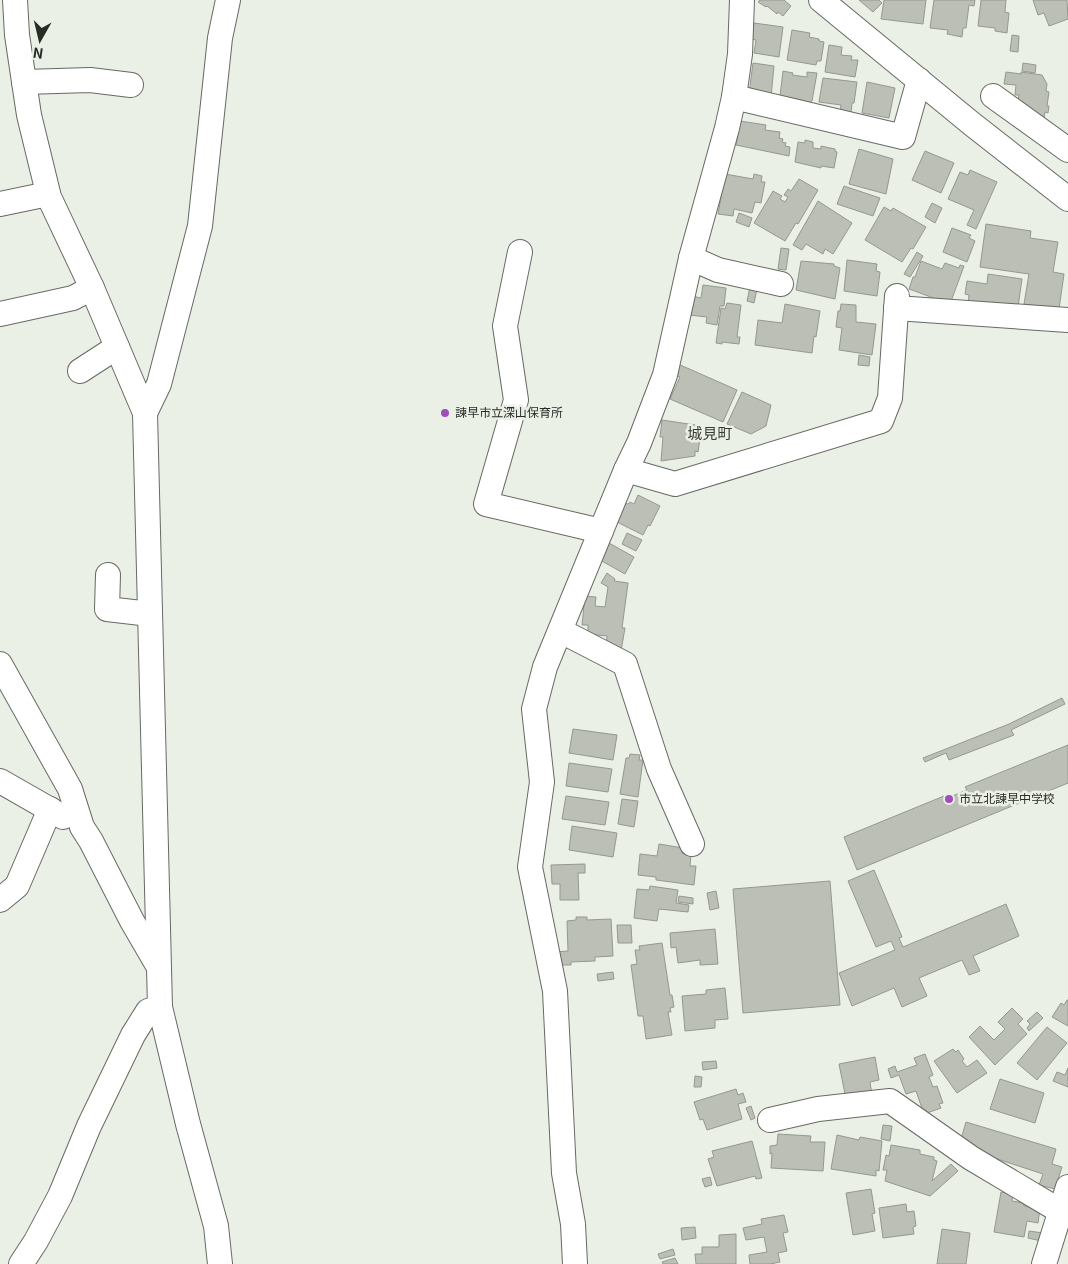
<svg xmlns="http://www.w3.org/2000/svg" width="1068" height="1264" font-family="Georgia,'Noto Sans JP',serif">
<rect width="100%" height="100%" fill="#ebf0e7"/>
<g fill="#bbbfb6" stroke="#949890">
<polygon points="760,0 784,0 791,6 783,16 778,12 777,14 767,6 766,7 758,2"/>
<polygon points="859,0 879,0 882,3 873,12"/>
<polygon points="884,0 926,0 923,24 881,19"/>
<polygon points="934,0 975,0 974,6 969,5 966,28 963,28 962,37 947,34 948,30 930,28"/>
<polygon points="981,0 1006,0 1005,12 1009,13 1007,33 995,31 995,28 978,26"/>
<polygon points="1033,0 1067,0 1068,19 1049,26 1044,13 1038,15"/>
<polygon points="754,23 783,27 779,57 754,53 756,40 751,39"/>
<polygon points="792,30 810,33 809,37 819,39 819,41 824,42 821,61 817,61 816,65 787,60"/>
<polygon points="1012,35 1019,36 1018,52 1010,51"/>
<polygon points="829,45 842,47 841,55 852,56 851,60 858,60 855,77 825,72"/>
<polygon points="753,63 774,66 771,97 749,94"/>
<polygon points="1023,63 1036,65 1035,73 1022,71"/>
<polygon points="783,71 793,73 792,75 807,77 807,72 817,73 812,101 811,101 810,103 802,102 802,100 780,96"/>
<polygon points="1006,72 1021,74 1021,72 1042,75 1047,84 1046,91 1049,92 1047,106 1049,106 1048,113 1045,112 1044,118 1033,116 1018,100 1019,95 1015,95 1016,85 1004,84"/>
<polygon points="823,78 857,82 854,103 852,103 851,113 840,111 841,105 819,102"/>
<polygon points="867,82 895,88 889,118 862,113"/>
<polygon points="740,121 766,125 765,130 780,132 779,138 783,139 782,142 786,143 785,146 790,147 789,156 736,145"/>
<polygon points="805,140 813,142 813,148 821,149 821,146 835,149 835,151 837,152 834,168 821,166 821,168 795,162 798,142 805,143"/>
<polygon points="859,149 893,159 886,194 849,184"/>
<polygon points="925,151 954,163 941,193 912,180"/>
<polygon points="970,170 997,182 976,229 967,225 974,210 948,199 960,172 968,175"/>
<polygon points="725,174 753,179 754,174 762,176 761,182 765,182 761,203 755,202 752,213 734,209 733,216 718,214"/>
<polygon points="799,179 818,190 798,224 796,223 785,241 754,223 773,191 782,196 780,199 785,202 788,197 784,195 788,189 791,191"/>
<polygon points="844,186 880,198 873,216 837,204"/>
<polygon points="818,201 852,223 833,254 825,249 823,254 806,244 802,250 793,245"/>
<polygon points="932,203 942,208 935,223 925,217"/>
<polygon points="884,207 891,211 893,208 926,227 913,249 911,248 902,262 865,240"/>
<polygon points="739,213 752,218 749,227 736,222"/>
<polygon points="986,224 1031,231 1030,238 1058,242 1053,272 1064,274 1059,309 1024,304 1029,274 980,267"/>
<polygon points="952,228 971,235 969,238 975,241 967,262 943,252"/>
<polygon points="781,248 789,249 786,270 778,269"/>
<polygon points="917,252 923,256 910,277 904,274"/>
<polygon points="847,260 877,264 876,271 880,272 877,296 844,291"/>
<polygon points="801,261 834,264 834,266 840,268 835,299 796,290"/>
<polygon points="921,261 942,269 945,263 959,268 960,265 964,266 950,304 909,289 913,277 915,277"/>
<polygon points="988,274 1022,279 1018,307 968,305 969,295 965,294 967,281 987,284"/>
<polygon points="703,285 726,288 724,306 720,306 717,325 706,323 707,317 689,315 692,296 701,298"/>
<polygon points="750,287 757,289 754,303 747,301"/>
<polygon points="727,303 741,305 737,337 740,337 739,344 722,342 722,344 716,343 721,308 725,309"/>
<polygon points="785,304 820,311 816,337 814,336 812,353 755,345 758,320 782,323"/>
<polygon points="841,304 856,305 856,322 876,324 872,355 839,350 842,328 836,327 838,311 840,311"/>
<polygon points="859,355 870,357 869,366 858,365"/>
<polygon points="678,364 737,390 723,422 670,399 680,377 673,374"/>
<polygon points="742,392 771,405 766,426 751,434 727,424"/>
<polygon points="662,420 702,426 698,452 695,451 695,456 661,461 663,437 660,437"/>
<polygon points="638,495 660,506 650,526 648,525 643,535 615,521 624,503 628,504 630,502 634,504"/>
<polygon points="627,533 642,540 636,551 622,544"/>
<polygon points="609,543 634,557 625,574 600,560"/>
<polygon points="607,573 615,579 614,581 628,583 622,628 625,628 621,651 606,646 607,636 588,634 588,625 582,625 585,596 596,597 595,606 605,607 608,587 601,583"/>
<polygon points="1062,698 1065,704 1011,730 1014,735 949,760 946,753 925,762 923,758 1009,724"/>
<polygon points="573,729 617,735 613,760 569,753"/>
<polygon points="1068,745 1068,783 857,870 844,837 944,796 945,799 967,790 965,787"/>
<polygon points="630,754 640,755 639,760 643,760 638,797 620,794 626,758 629,758"/>
<polygon points="569,763 612,769 608,792 566,786"/>
<polygon points="566,796 609,802 605,825 562,819"/>
<polygon points="622,799 638,801 634,827 618,824"/>
<polygon points="572,826 617,833 613,857 569,850"/>
<polygon points="659,844 683,848 682,853 691,854 690,866 696,866 694,885 656,880 656,877 638,875 640,854 657,856"/>
<polygon points="585,864 585,873 578,873 579,900 560,900 560,884 552,884 551,865"/>
<polygon points="874,870 902,937 899,938 903,947 1006,904 1019,936 973,956 980,971 969,975 962,960 919,978 927,996 902,1007 894,988 852,1006 839,973 895,950 891,941 876,947 848,881"/>
<polygon points="830,881 840,1005 743,1013 733,889"/>
<polygon points="650,886 678,890 676,903 689,905 688,912 659,909 657,921 634,918 637,889 649,890"/>
<polygon points="716,891 719,908 710,910 707,893"/>
<polygon points="679,896 693,898 693,904 678,902"/>
<polygon points="576,917 587,917 587,920 611,919 613,956 595,957 595,961 571,962 571,965 556,965 555,952 568,951 567,921 576,920"/>
<polygon points="617,925 631,925 632,943 618,943"/>
<polygon points="715,929 718,964 700,965 700,960 678,963 676,947 671,948 670,933"/>
<polygon points="662,943 670,995 672,995 674,1007 670,1008 671,1012 668,1012 672,1035 646,1039 643,1016 638,1016 631,965 637,964 635,950 640,950 639,946"/>
<polygon points="613,972 614,979 598,981 597,974"/>
<polygon points="725,988 728,1019 715,1020 715,1028 685,1031 682,996 706,994 706,990"/>
<polygon points="1067,1000 1068,1000 1068,1026 1052,1017 1061,1003 1064,1005"/>
<polygon points="1012,1008 1023,1019 1018,1024 1027,1034 995,1065 969,1037 980,1026 994,1040 1005,1029 998,1022"/>
<polygon points="1037,1012 1043,1018 1029,1031 1027,1028 1030,1024 1027,1021"/>
<polygon points="1047,1027 1067,1043 1037,1080 1017,1063"/>
<polygon points="953,1049 956,1052 958,1050 964,1059 962,1061 967,1067 977,1060 987,1073 957,1093 934,1061"/>
<polygon points="925,1054 933,1075 929,1077 933,1087 937,1086 943,1103 939,1104 941,1108 924,1114 916,1091 906,1094 899,1075 891,1078 888,1069 895,1066 897,1072 917,1065 914,1058"/>
<polygon points="875,1057 879,1080 870,1082 872,1095 846,1099 839,1064"/>
<polygon points="716,1061 717,1068 703,1070 702,1062"/>
<polygon points="1068,1068 1068,1087 1053,1081 1057,1072 1065,1075"/>
<polygon points="695,1076 702,1077 701,1087 694,1087"/>
<polygon points="1000,1079 1044,1093 1035,1123 990,1109"/>
<polygon points="736,1089 738,1095 743,1093 746,1102 738,1104 742,1119 707,1130 703,1119 700,1120 694,1102"/>
<polygon points="751,1106 755,1118 751,1120 746,1108"/>
<polygon points="966,1122 1056,1149 1052,1164 1062,1167 1055,1189 1039,1185 1043,1174 976,1152 961,1139"/>
<polygon points="883,1125 892,1126 890,1141 881,1139"/>
<polygon points="778,1134 811,1136 810,1142 825,1142 823,1171 771,1168 772,1153 770,1154 770,1146 777,1145"/>
<polygon points="837,1135 859,1140 860,1137 882,1141 879,1171 876,1170 876,1176 831,1169"/>
<polygon points="752,1141 762,1178 756,1179 755,1176 717,1186 708,1159 714,1157 712,1151"/>
<polygon points="891,1145 920,1150 920,1154 934,1157 934,1160 937,1161 932,1181 951,1164 958,1171 930,1196 885,1181 887,1170 883,1170 886,1155 889,1156"/>
<polygon points="710,1177 712,1185 705,1187 702,1179"/>
<polygon points="871,1189 875,1213 872,1214 875,1231 853,1235 846,1193"/>
<polygon points="1001,1192 1013,1194 1012,1201 1024,1203 1024,1206 1040,1209 1038,1223 1027,1221 1024,1237 994,1232"/>
<polygon points="906,1204 907,1212 914,1211 916,1226 913,1227 914,1234 883,1238 879,1208"/>
<polygon points="784,1215 788,1232 783,1233 787,1251 778,1253 780,1262 770,1264 750,1264 749,1255 767,1252 764,1237 746,1240 743,1228 762,1224 761,1219"/>
<polygon points="695,1227 696,1238 682,1240 681,1228"/>
<polygon points="942,1229 970,1233 966,1264 937,1264"/>
<polygon points="1029,1231 1043,1233 1041,1241 1028,1238"/>
<polygon points="736,1234 736,1264 696,1264 695,1254 702,1254 702,1247 719,1247 719,1235"/>
<polygon points="673,1249 675,1255 660,1259 658,1254"/>
<polygon points="675,1258 678,1264 663,1264 662,1262"/>
</g>
<g fill="none" stroke-linecap="round" stroke-linejoin="round">
<defs>
<g id="minor">
<polyline points="15,0 17,35 29,115 49,197 92,288 145,413 160,1007 188,1124 216,1226 220,1264"/>
<polyline points="821,0 972,124 1068,199"/>
<polyline points="24,82 90,80 131,85"/>
<polyline points="993,96 1068,150"/>
<polyline points="734,97 903,137 919,80"/>
<polyline points="0,204 48,194"/>
<polyline points="520,252 505,326 516,400 486,504 601,531"/>
<polyline points="691,258 718,270 781,284"/>
<polyline points="896,308 1068,320"/>
<polyline points="0,314 73,298 92,288"/>
<polyline points="80,371 117,347"/>
<polyline points="145,413 159,384 200,226 220,38 228,0"/>
<polyline points="626,470 675,484 881,421 890,398 897,296"/>
<polyline points="108,575 107,609 150,614"/>
<polyline points="561,631 625,664 659,769 692,844"/>
<polyline points="0,664 70,789 82,827 91,841 132,921 157,964"/>
<polyline points="0,781 63,817"/>
<polyline points="0,900 17,886 50,809"/>
<polyline points="770,1120 818,1109 890,1101 971,1158 1060,1211"/>
<polyline points="21,1264 36,1241 60,1196 89,1126 133,1035 148,1011 160,1007"/>
<polyline points="575,1264 573,1224 564,1173 555,991 530,867 542,782 534,709 545,667 626,470 639,443 665,375 691,258 727,128 734,97 740,54 742,0"/>
<polyline points="1044,1264 1068,1187"/>
</g>
</defs>
<use href="#minor" stroke="#666a62" stroke-width="26"/>
<use href="#minor" stroke="#fff" stroke-width="24"/>
</g>
<g fill="#a04dbc" stroke="#ebf0e7" stroke-width="2">
<circle cx="445" cy="413" r="5"/>
<circle cx="949" cy="799" r="5"/>
</g>
<g text-anchor="middle" stroke-width="5" stroke-linejoin="round" paint-order="stroke">
<g font-size="12" fill="#292b27" stroke="#ebf0e7" text-anchor="start">
<text x="455" y="417">諫早市立深山保育所</text>
<text x="959" y="803">市立北諫早中学校</text>
</g>
<g font-size="15" fill="#393c35" stroke="#ebf0e7">
<text x="710" y="439">城見町</text>
</g>
</g>
<g transform="translate(40 40) rotate(188)" stroke="#ebf0e7" stroke-width="4" paint-order="stroke">
<path d="M0-4L9 19L0 12L-9 19Z" fill="#292b27"/>
<text y="-8" font-size="14" font-weight="bold" text-anchor="middle" fill="#292b27">N</text>
</g>
</svg>
